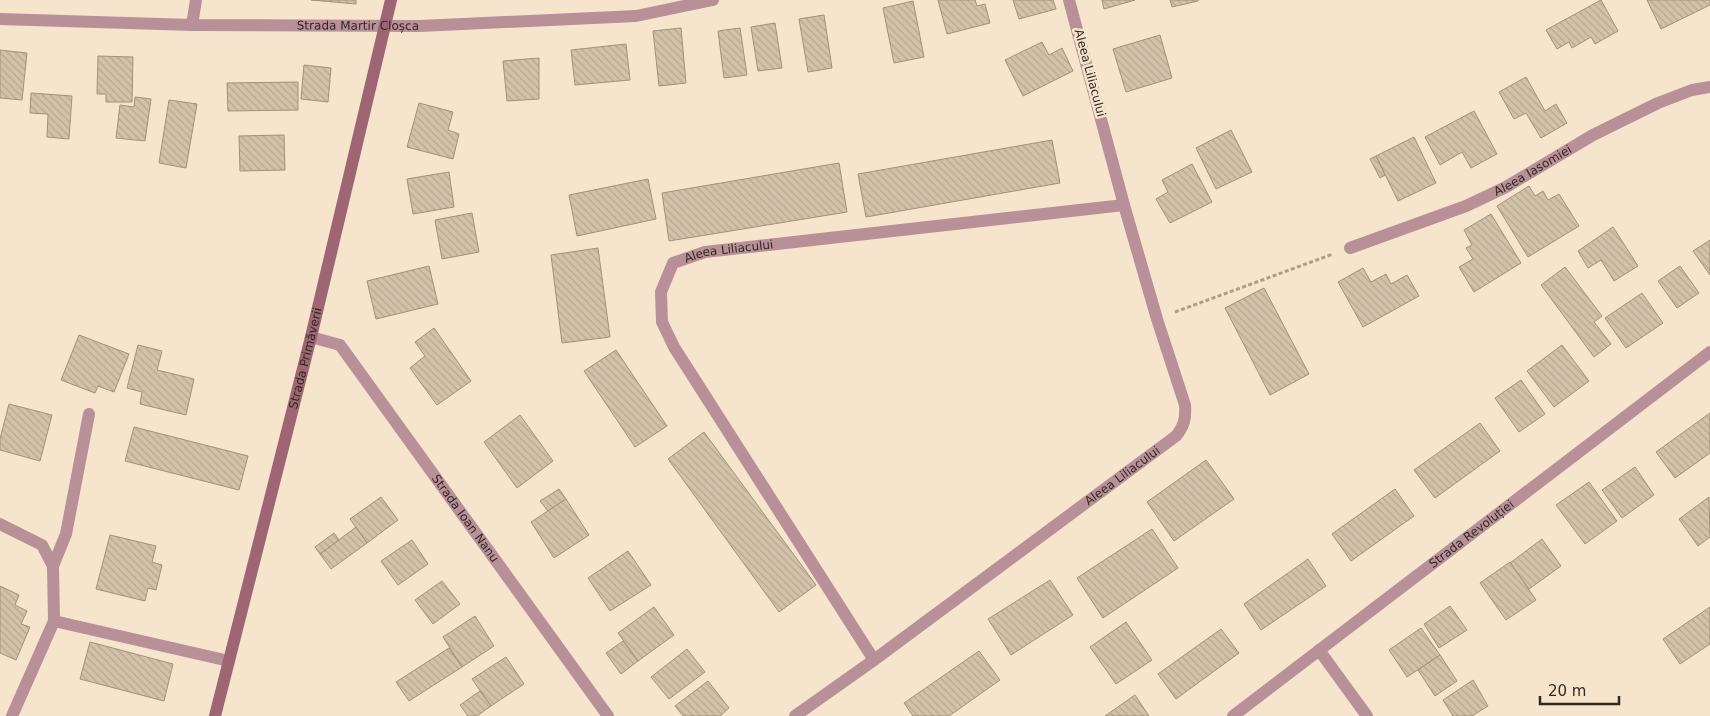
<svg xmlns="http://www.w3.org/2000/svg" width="1710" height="716" font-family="'DejaVu Sans',sans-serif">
<defs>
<pattern id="building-back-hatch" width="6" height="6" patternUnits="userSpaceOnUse" patternTransform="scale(1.25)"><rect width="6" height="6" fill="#d3c2aa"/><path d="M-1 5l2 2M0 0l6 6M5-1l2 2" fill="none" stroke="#b6a792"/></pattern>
</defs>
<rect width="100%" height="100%" fill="#f6e5cc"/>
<g fill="url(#building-back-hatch)" stroke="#a09179">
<polygon points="311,0 356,0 356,4"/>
<polygon points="938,0 975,0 977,6 985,4 990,23 947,34"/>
<polygon points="1013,0 1053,0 1056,9 1019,19"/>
<polygon points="1102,0 1135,0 1104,9"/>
<polygon points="1170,0 1198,0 1198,1 1172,7"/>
<polygon points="1601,0 1618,31 1595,44 1591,37 1572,48 1569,42 1557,49 1546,30"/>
<polygon points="1647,0 1710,0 1710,5 1661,29"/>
<polygon points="913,1 924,57 894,63 883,8"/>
<polygon points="824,15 832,68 808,72 799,19"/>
<polygon points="775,23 782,68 758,71 751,27"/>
<polygon points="681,28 686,83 659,86 653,31"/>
<polygon points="740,28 747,75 724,78 718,31"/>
<polygon points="1160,35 1172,78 1126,92 1113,49"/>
<polygon points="1042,42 1049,55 1062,48 1073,71 1023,96 1005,60"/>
<polygon points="626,44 630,80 575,85 571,50"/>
<polygon points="0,50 27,53 22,100 0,98"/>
<polygon points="98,56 133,57 132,102 106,102 106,94 97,94"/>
<polygon points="539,58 539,99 507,101 503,61"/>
<polygon points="304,65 331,68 328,102 301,99"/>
<polygon points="1526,77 1545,111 1556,104 1567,123 1541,138 1526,113 1514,119 1499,92"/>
<polygon points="298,82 298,110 228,111 227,83"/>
<polygon points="31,93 72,96 69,139 47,137 48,114 30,113"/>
<polygon points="135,97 151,99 145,141 116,138 120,105 134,107"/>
<polygon points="169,100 197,104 186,168 159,163"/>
<polygon points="419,103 453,112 448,130 459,134 453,159 407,147"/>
<polygon points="1474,111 1497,154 1471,168 1462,152 1440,165 1425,137"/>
<polygon points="1231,130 1252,172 1216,189 1196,148"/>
<polygon points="284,135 285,170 240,171 239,136"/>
<polygon points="1414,137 1436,183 1398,201 1376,156"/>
<polygon points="1052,140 1060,183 866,217 858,174"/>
<polygon points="1376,156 1385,175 1380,178 1370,159"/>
<polygon points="839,163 847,212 669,241 662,193"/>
<polygon points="1192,164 1212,202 1170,223 1156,199 1168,192 1162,180"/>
<polygon points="449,172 454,207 413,214 407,179"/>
<polygon points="648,179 656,219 577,236 569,195"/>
<polygon points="1529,186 1535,196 1543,191 1548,200 1559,194 1579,226 1528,257 1497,206"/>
<polygon points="472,213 479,252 442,259 435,220"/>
<polygon points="1491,214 1521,263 1474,292 1459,267 1473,259 1466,248 1472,245 1464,230"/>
<polygon points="1613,227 1638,266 1614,281 1601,260 1588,268 1578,251"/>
<polygon points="1710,240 1710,275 1693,251"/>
<polygon points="598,248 610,337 562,343 551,255"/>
<polygon points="429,266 438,304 376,319 367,281"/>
<polygon points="1680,266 1699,293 1677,308 1658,281"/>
<polygon points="1565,267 1602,316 1594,322 1611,344 1594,357 1541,285"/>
<polygon points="1363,268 1371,282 1386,274 1391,284 1407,275 1419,296 1363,327 1338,282"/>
<polygon points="1264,288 1309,374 1270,395 1225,308"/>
<polygon points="1642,293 1663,323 1626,348 1605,318"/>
<polygon points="434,328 471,381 437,405 410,368 425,356 415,342"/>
<polygon points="79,335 129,354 114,392 98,386 95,393 61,380"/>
<polygon points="138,345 162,351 157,370 194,379 186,415 140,404 142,392 127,388"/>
<polygon points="1562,345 1589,381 1554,407 1527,371"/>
<polygon points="616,350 667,426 635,447 584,371"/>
<polygon points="1521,380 1545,414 1519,432 1495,398"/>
<polygon points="9,404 52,415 40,461 0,450 0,439"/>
<polygon points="1710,413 1710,453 1675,478 1656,452"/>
<polygon points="520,415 553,461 517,488 484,442"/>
<polygon points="1480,423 1500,451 1435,498 1414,470"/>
<polygon points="134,427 248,456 239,490 125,461"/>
<polygon points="704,432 816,585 779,612 668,459"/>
<polygon points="1206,460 1234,499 1174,541 1147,502"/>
<polygon points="1635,467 1654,495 1622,518 1602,490"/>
<polygon points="1589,482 1617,521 1585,544 1556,505"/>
<polygon points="559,489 566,499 548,511 540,501"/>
<polygon points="1395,489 1414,516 1351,561 1332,534"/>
<polygon points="381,497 398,520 367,543 350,519"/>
<polygon points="1709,497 1710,537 1698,546 1679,519"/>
<polygon points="566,499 589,535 554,558 531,522"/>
<polygon points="356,527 367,543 331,569 320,554"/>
<polygon points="1152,529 1178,568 1103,618 1077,578"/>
<polygon points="334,533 339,540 320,554 315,547"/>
<polygon points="110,535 156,546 152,562 162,565 156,590 148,588 145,601 96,589"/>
<polygon points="1542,539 1561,566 1529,589 1510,563"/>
<polygon points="412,540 428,564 398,585 381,561"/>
<polygon points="628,551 651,585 610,611 588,578"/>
<polygon points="1308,559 1326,586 1261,630 1244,604"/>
<polygon points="1510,562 1536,600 1506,620 1480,583"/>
<polygon points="1050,580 1073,615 1011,655 988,619"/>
<polygon points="442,581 460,604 433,624 415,600"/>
<polygon points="0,586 19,595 15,605 27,611 21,624 30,627 16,660 0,653"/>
<polygon points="1450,606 1467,630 1439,648 1424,624"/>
<polygon points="654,607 674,635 638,661 618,633"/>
<polygon points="1710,607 1710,644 1680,664 1663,639"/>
<polygon points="475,616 494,646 462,667 443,637"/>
<polygon points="1126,622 1152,660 1116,684 1090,647"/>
<polygon points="1421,628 1440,655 1407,677 1389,650"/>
<polygon points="1221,629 1239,653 1176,699 1158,674"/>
<polygon points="623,641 638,661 621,674 606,653"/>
<polygon points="90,642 173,664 164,701 80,679"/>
<polygon points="449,648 462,667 409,701 396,682"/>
<polygon points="687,649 705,672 669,699 651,677"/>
<polygon points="979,651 1000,680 949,716 913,716 904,703"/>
<polygon points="1440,655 1457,681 1435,696 1418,670"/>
<polygon points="506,657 524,684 491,706 472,679"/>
<polygon points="1473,680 1488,706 1472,716 1453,716 1443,700"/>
<polygon points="708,681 729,708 720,716 683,716 675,706"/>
<polygon points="480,691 491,706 477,716 468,716 460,705"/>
<polygon points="1135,695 1149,716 1105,716"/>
</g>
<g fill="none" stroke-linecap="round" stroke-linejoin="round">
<polyline stroke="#ab9d8a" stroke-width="3" stroke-dasharray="4 2.5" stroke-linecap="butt" points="1175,312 1333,254"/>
<g stroke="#b79098" stroke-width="12">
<path id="s1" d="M0,19L192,25L420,26L636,16L713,0"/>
<polyline points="192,25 196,0"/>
<path id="s2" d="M1350,248L1466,206L1506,187L1593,135L1658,103L1692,90L1710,87"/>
<path id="s3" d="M311,337L340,345L608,716"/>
<polyline points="0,524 42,545 53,566 54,621 12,716"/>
<polyline points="53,566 66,534 89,414"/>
<polyline points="54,621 229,661"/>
<polyline points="1319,650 1367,716"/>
<path id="s4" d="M874,660L674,347L662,322L661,292L673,263L705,252L1124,205"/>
<path id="s5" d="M795,716L874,660L1176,436C1184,426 1186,419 1185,405L1157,319L1124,205L1069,0"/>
<path id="s6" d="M1233,716L1710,352"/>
</g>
<path stroke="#9d6672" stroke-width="12" id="s7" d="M215,716L311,337L391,0"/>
</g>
<g text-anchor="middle" stroke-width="5" stroke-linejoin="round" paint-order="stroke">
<g font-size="12" fill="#312a21" stroke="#f6e5cc">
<text dy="4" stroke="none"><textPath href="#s1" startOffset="358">Strada Martir Cloșca</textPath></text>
<text transform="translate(1090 73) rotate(75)" y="4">Aleea Liliacului</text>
<text dy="4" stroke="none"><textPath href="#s2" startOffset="199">Aleea Iasomiei</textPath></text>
<text dy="4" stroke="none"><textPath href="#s4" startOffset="518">Aleea Liliacului</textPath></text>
<text dy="4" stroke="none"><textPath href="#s7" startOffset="369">Strada Primăverii</textPath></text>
<text dy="4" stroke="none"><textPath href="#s5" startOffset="406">Aleea Liliacului</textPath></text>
<text dy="4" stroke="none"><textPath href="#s3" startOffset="244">Strada Ioan Nanu</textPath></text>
<text dy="4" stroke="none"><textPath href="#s6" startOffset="300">Strada Revoluției</textPath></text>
</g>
</g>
<path d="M1540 696v8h79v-8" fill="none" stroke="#312a21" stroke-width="2.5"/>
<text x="1548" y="696" font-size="15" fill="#312a21" stroke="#f6e5cc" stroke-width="4" paint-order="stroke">20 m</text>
</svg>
